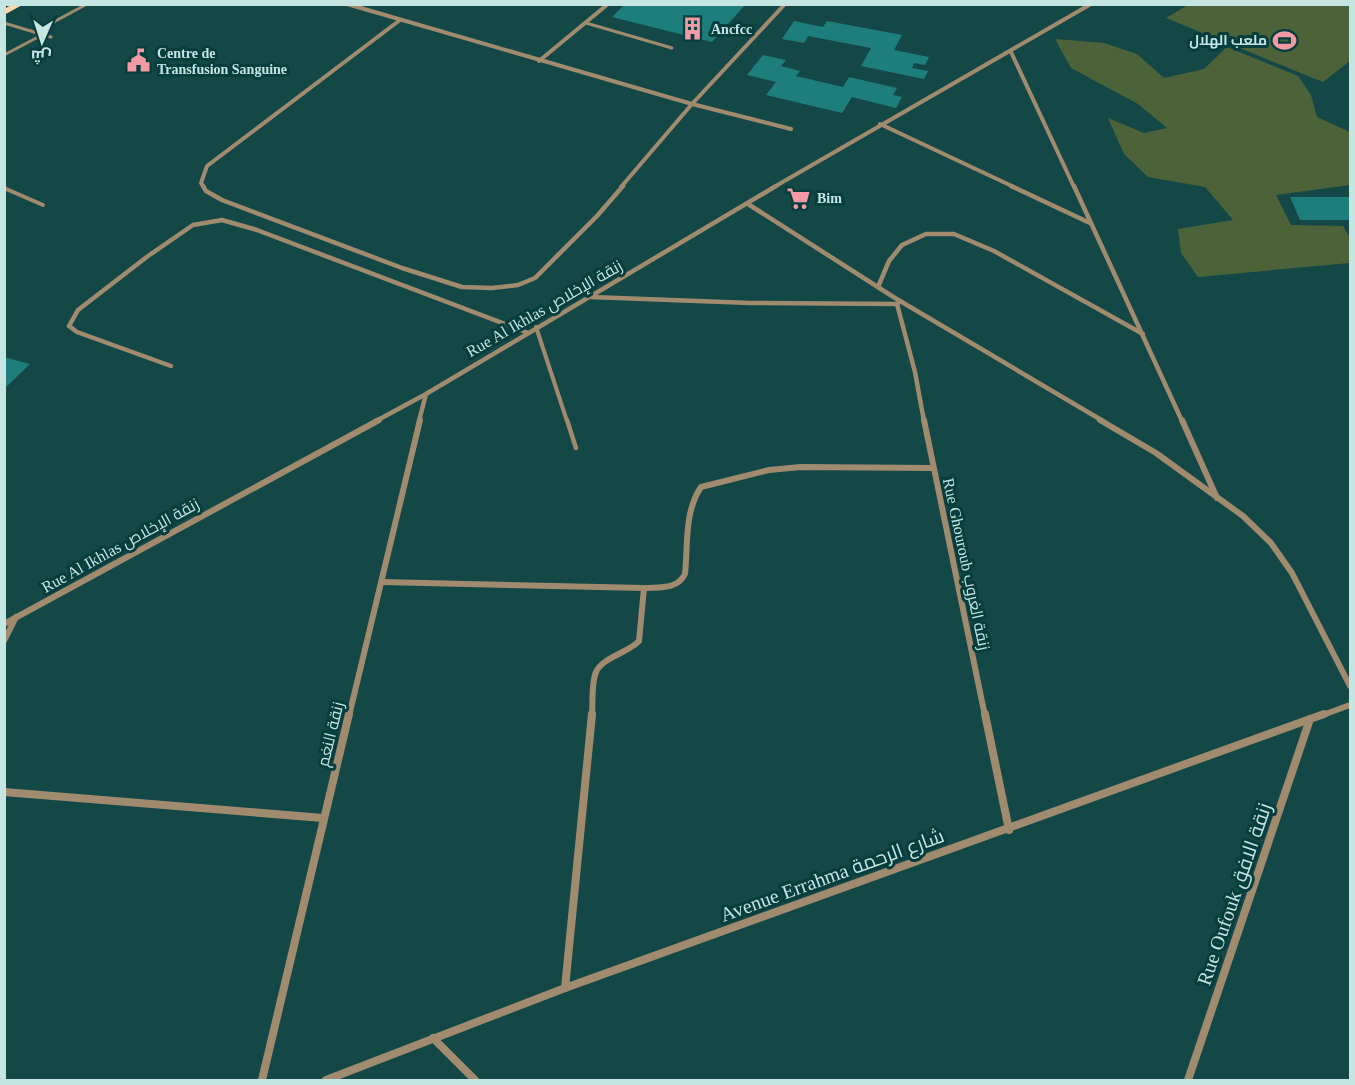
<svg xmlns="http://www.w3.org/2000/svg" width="1355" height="1085" font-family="'Times New Roman',Cairo,serif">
<rect width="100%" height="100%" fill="#144847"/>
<g fill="#4c633a">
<polygon points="1188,5 1350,5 1350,61 1323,82 1166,18"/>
<polygon points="1055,39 1104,43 1137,54 1164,78 1204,69 1227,47 1298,76 1311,95 1317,117 1350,132 1350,185 1276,195 1291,225 1343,226 1350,238 1350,263 1198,277 1181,253 1178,229 1233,220 1205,187 1148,177 1124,154 1108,118 1144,133 1167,128 1138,104 1071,68"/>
</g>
<g fill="#1d7e7c">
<polygon points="625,4 746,4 712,42 612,17"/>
<polygon points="794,21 823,27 827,21 902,35 894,50 929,57 925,65 914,63 912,68 928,71 924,79 861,66 871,48 808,36 804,43 782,39"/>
<polygon points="763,55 786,60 781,66 800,71 796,76 843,87 849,77 897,88 893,95 902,97 896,108 852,97 842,113 766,95 776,82 747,75"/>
<polygon points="1290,197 1350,197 1350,220 1300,220"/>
<polygon points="4,357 30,364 4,389"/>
</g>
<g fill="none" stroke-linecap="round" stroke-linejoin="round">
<g stroke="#a18b6f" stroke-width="3">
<polyline points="4,23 51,37"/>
<polyline points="586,23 672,48"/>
<polyline points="35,32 87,4"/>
<polyline points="4,55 42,35"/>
</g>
<g stroke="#a18b6f" stroke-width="4">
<polyline points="4,188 43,205"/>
<polyline points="536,327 567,421"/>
</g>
<polyline stroke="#a18b6f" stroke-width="4.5" points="567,420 576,448"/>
<g stroke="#a18b6f" stroke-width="4">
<polyline points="347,4 692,104 791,129"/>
<polyline points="1011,52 1074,187"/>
<polyline points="539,61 608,4"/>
<polyline points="880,124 1014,187"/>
<polyline points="204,187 201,183 207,166 400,20"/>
<polyline points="621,187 692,104 785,4"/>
<polyline points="774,187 1091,4"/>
</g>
<g stroke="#a18b6f" stroke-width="4.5">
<polyline points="203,186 206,191 222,200 402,268 462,287 492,288 518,285 535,278 597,216 623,186"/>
<polyline points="1011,186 1090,223"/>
<polyline points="1074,186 1182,421"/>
<polyline points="748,204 895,298 1103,421"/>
<polyline points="878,287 889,261 902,245 926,234 954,234 994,251 1143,334"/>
<polyline points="591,297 750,303 898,304"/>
<polyline points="897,304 915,372 924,421"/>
<polyline points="171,366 77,332 69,326 78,310 148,256 193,225 222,220 257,230 526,332"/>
<polyline points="376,421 426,394 776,186"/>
<polyline points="419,421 426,394"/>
</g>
<g stroke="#a18b6f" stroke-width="6">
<polyline points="924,420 985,716"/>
<polyline points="1100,420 1156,453 1243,516 1271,543 1292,573 1350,686"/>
<polyline points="1182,420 1217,498"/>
<path d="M381,582L644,588C660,587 677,590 685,574C688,546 684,512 701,487L769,470L801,467L933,468"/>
<polyline points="4,624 379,420"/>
<polyline points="4,641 16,617"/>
<polyline points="349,716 420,420"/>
<path d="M592,716C593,703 591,684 596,672C603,657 628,653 639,641L644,588"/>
<polyline points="1320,716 1350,705"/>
</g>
<g stroke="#a18b6f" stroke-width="8">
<polyline points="985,714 1009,830"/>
<polyline points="4,792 323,818"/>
<polyline points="565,988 592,714"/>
<polyline points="433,1038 475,1080"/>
<polyline points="262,1080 349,714"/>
<polyline points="326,1080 565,988 1324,714"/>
<polyline points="1188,1080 1310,719"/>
</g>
<polygon fill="#fcd7a9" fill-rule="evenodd" points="13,4 24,4 4,15 4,9"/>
</g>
<defs>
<symbol id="building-bare" viewBox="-9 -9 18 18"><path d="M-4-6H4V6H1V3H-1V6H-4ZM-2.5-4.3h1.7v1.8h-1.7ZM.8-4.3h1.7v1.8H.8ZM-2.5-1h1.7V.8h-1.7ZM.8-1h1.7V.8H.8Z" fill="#f49aa4" stroke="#053e3c" stroke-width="2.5" paint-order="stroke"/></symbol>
<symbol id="stadium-bare" viewBox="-9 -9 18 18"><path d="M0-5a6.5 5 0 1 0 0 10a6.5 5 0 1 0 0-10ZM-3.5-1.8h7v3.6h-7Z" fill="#f49aa4" stroke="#053e3c" stroke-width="2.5" paint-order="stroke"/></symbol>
<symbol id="civic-bare" viewBox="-9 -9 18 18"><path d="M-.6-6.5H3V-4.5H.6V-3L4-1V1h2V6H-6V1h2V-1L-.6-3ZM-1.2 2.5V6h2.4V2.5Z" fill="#f49aa4" stroke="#053e3c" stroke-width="2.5" paint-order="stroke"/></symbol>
<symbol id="supermarket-bare" viewBox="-9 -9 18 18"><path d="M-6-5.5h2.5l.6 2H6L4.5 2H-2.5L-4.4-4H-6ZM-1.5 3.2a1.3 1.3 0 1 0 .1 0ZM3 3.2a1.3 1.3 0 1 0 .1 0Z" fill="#f49aa4" stroke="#053e3c" stroke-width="2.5" paint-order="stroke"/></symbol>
</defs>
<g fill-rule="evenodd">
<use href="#building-bare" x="676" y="12" width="33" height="33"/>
<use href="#stadium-bare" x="1268" y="24" width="33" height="33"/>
<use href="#civic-bare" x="122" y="44" width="33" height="33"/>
<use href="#supermarket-bare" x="782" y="182" width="33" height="33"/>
</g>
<g text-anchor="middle" stroke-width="6" stroke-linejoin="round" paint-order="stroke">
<g font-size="14" font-weight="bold" fill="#c5e5e3" stroke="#053e3c" text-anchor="start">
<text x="711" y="34">Ancfcc</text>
<text x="1267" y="45" text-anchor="end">ملعب الهلال</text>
<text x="157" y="58">Centre de<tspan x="157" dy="16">Transfusion Sanguine</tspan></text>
<text x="817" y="203">Bim</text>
</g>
<g font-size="16" fill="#c5e5e3" stroke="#053e3c">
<text transform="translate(544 308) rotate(-30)" y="6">Rue Al Ikhlas زنقة الإخلاص</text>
<text transform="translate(120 545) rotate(-29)" y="6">Rue Al Ikhlas زنقة الإخلاص</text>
<text transform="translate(967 564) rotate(78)" y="6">Rue Ghouroub زنقة الغروب</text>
<text transform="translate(330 734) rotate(-76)" y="6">زنقة النغم</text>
</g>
<g font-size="20" fill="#c5e5e3" stroke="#053e3c">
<text transform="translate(832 875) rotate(-20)" y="7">Avenue Errahma شارع الرحمة</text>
<text transform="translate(1234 894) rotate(-71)" y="7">Rue Oufouk زنقة الافق</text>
</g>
</g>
<rect width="1355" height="1085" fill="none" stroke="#c5e5e3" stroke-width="12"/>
<g transform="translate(42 42) rotate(183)" stroke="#053e3c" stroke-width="4.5" paint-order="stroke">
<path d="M0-4.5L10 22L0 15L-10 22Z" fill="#c5e5e3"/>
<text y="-9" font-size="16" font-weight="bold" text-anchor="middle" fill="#c5e5e3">ش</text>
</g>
</svg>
